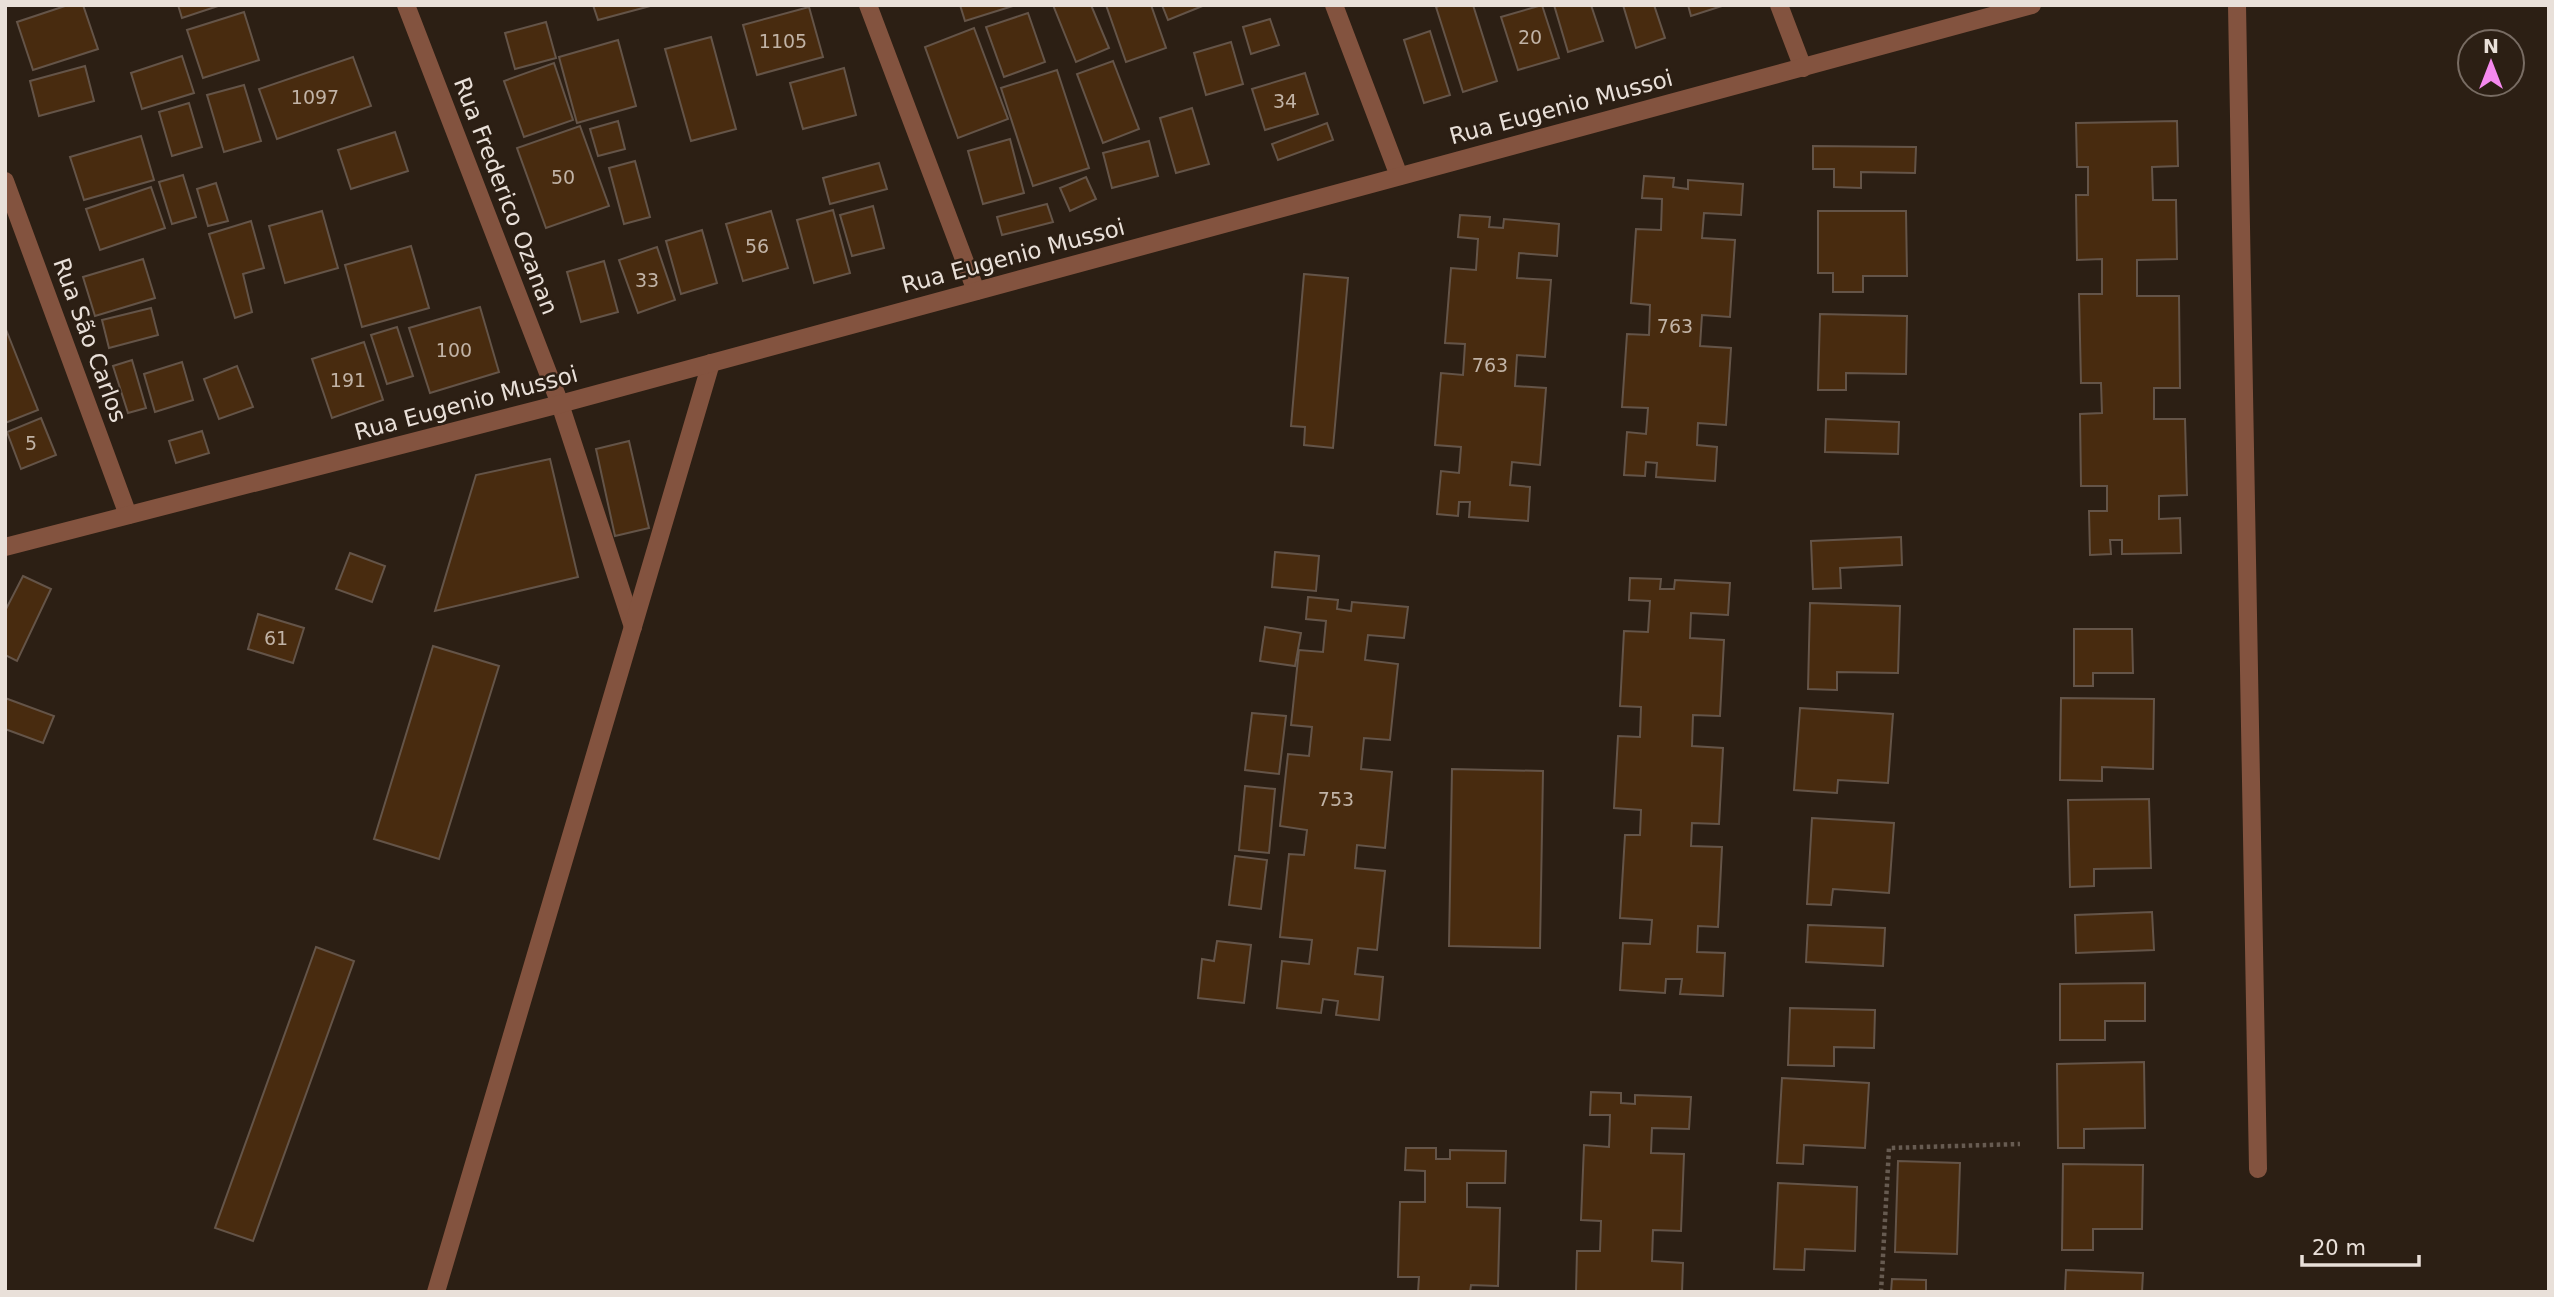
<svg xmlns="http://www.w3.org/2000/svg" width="2554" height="1297" font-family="'DejaVu Sans',sans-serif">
<rect width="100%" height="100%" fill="#2c1f14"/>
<g fill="#482b0f" stroke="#645448" stroke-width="2">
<polygon points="68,5 83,5 98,49 33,70 17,22"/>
<polygon points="178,5 221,5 182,18"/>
<polygon points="593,5 654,5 598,20"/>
<polygon points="960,5 1016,5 965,21"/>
<polygon points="1053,5 1091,5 1109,48 1076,62"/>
<polygon points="1106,5 1151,5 1166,48 1126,62"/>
<polygon points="1162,5 1205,5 1168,20"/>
<polygon points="1442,5 1473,5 1497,81 1463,92 1436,7"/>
<polygon points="1542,5 1559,58 1518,70 1501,17"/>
<polygon points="1554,5 1591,5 1603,41 1568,52"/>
<polygon points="1623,5 1654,5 1665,38 1636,48"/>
<polygon points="1688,5 1725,5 1691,16"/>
<polygon points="809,7 823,57 757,75 743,25"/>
<polygon points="244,12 259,60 203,78 187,30"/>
<polygon points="1028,13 1045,62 1004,77 986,27"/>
<polygon points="1270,19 1279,45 1251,54 1243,27"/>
<polygon points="546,22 556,58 515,69 505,33"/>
<polygon points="974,28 1008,119 958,138 925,47"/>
<polygon points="1430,31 1450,95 1424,103 1404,40"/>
<polygon points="711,37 736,129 691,141 665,49"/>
<polygon points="618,40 636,106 577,123 559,57"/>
<polygon points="1231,42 1243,84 1206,95 1194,53"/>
<polygon points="182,56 194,93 142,109 131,73"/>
<polygon points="353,57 371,106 277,139 259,89"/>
<polygon points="1113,61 1139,129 1103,143 1077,74"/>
<polygon points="554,63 573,120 524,137 504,81"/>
<polygon points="85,66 94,101 39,116 30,81"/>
<polygon points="844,68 856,115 803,129 790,83"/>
<polygon points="1057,70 1089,168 1033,186 1001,88"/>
<polygon points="1305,73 1318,114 1265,130 1252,89"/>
<polygon points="244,85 261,141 224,152 207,95"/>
<polygon points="189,103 202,147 172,156 159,112"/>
<polygon points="1192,108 1209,164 1176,173 1160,118"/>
<polygon points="618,121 625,149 598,156 590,129"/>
<polygon points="2177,121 2178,166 2152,167 2153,200 2176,200 2177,259 2137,260 2137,296 2179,296 2180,388 2154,388 2154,419 2185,419 2187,495 2159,496 2159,519 2180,518 2181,553 2122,554 2122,540 2110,540 2111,554 2090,555 2089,511 2107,511 2107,486 2081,486 2080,414 2102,413 2101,383 2081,383 2079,294 2102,294 2102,259 2077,260 2076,195 2088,195 2088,167 2077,167 2076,123"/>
<polygon points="1327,123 1333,140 1278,160 1272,144"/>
<polygon points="580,126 609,206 546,228 517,148"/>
<polygon points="395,132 408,171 351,189 338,150"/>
<polygon points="141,136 154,180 84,200 70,157"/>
<polygon points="1010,139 1024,193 983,204 968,151"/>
<polygon points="1149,141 1158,176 1112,188 1103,153"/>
<polygon points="1813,146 1916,147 1915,173 1861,172 1861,188 1834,187 1834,169 1813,169"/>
<polygon points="635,161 650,217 624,224 609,168"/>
<polygon points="879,163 887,189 830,204 823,178"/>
<polygon points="183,175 196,217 172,224 159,182"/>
<polygon points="1644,176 1674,178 1673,187 1688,189 1688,180 1743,184 1741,215 1704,213 1702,238 1735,240 1730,317 1702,315 1700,346 1731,348 1726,425 1698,423 1697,445 1717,447 1715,481 1656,477 1657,463 1646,462 1645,476 1624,475 1627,432 1646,434 1648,408 1622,407 1627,334 1649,335 1650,305 1631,303 1636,229 1661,230 1662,199 1642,198"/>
<polygon points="1086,177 1096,199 1070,211 1060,188"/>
<polygon points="216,183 228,221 208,226 197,189"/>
<polygon points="151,187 165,228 100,250 86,209"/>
<polygon points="1047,204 1053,222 1002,235 997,217"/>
<polygon points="873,206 884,248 852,256 840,215"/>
<polygon points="833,210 850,273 814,283 797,220"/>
<polygon points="322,211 338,268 285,283 269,226"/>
<polygon points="771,211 788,268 743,281 726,224"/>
<polygon points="1818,211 1906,211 1907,276 1863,276 1863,292 1833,292 1833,273 1818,273"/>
<polygon points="1460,215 1490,217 1489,227 1503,228 1504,219 1559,224 1557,256 1519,253 1517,278 1551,280 1545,357 1517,355 1515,386 1546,388 1540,465 1512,462 1510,485 1530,487 1528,521 1469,517 1470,502 1459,502 1458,516 1437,514 1441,471 1459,473 1461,447 1435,445 1441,373 1463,375 1465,344 1445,343 1451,268 1476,270 1478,239 1458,237"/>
<polygon points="251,221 264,268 243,274 252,312 235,318 209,234"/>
<polygon points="702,230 717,283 681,294 666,241"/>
<polygon points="411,246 429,308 362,327 345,265"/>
<polygon points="657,247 675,300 638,313 619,260"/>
<polygon points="143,259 155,298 95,316 83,277"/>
<polygon points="604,261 618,312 581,322 567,272"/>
<polygon points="1304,274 1348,278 1333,448 1304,445 1305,427 1291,426"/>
<polygon points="480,307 499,372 430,393 409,328"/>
<polygon points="151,308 158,335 109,348 102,320"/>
<polygon points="1820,314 1907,316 1906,374 1846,373 1846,390 1818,390"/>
<polygon points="5,327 38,410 5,423"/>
<polygon points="397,327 413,376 387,384 371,335"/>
<polygon points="364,342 383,400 332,418 312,359"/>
<polygon points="132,360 146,408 128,413 113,366"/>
<polygon points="182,362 193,400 155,412 144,374"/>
<polygon points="237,366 253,407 219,419 204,379"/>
<polygon points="41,418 56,455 21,469 7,432"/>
<polygon points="1826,419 1899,422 1898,454 1825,452"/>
<polygon points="202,431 209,453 176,463 169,441"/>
<polygon points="629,441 649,528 615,536 596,449"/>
<polygon points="550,459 578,577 435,611 476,475"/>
<polygon points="1901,537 1902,565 1840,568 1841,588 1813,589 1811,541"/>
<polygon points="1275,552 1319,556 1316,591 1272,587"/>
<polygon points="350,553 385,566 372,602 336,589"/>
<polygon points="23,576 51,589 17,661 5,655 5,611"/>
<polygon points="1630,578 1661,579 1660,589 1674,589 1675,580 1730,583 1728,615 1691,613 1690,638 1724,640 1720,716 1693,715 1692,746 1723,748 1719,824 1692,823 1691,846 1722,847 1718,927 1698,926 1697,952 1725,953 1723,996 1680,994 1682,979 1666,979 1665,993 1620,990 1623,943 1650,944 1652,920 1620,918 1625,835 1640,835 1641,810 1614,808 1618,736 1640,737 1641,707 1620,706 1624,631 1648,632 1650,601 1629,600"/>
<polygon points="1308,597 1338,600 1337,609 1351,611 1352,602 1408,607 1404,638 1368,635 1365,660 1398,664 1390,740 1364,738 1361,769 1392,772 1385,848 1357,845 1355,868 1385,871 1377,950 1358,948 1355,974 1383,977 1379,1020 1336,1015 1338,1001 1323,999 1321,1013 1277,1008 1282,961 1309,964 1312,940 1280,937 1289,854 1304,855 1307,830 1280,826 1288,754 1309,756 1312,727 1291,725 1299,650 1323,652 1326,621 1306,619"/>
<polygon points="1810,603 1900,606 1898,673 1837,672 1837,690 1808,689"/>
<polygon points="258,614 304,628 293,663 248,649"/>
<polygon points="1265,627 1301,633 1295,666 1260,661"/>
<polygon points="2074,629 2132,629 2133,673 2093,673 2093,686 2074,686"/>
<polygon points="433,646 499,666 439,859 374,839"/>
<polygon points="5,698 54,716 43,743 5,729"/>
<polygon points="2061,698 2154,699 2153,769 2102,767 2102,781 2060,780"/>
<polygon points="1800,708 1893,714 1888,783 1838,780 1837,793 1794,790"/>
<polygon points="1252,713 1286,716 1279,774 1245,770"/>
<polygon points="1452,769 1543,771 1540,948 1449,946"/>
<polygon points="1245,786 1275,789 1269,853 1239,850"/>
<polygon points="2149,799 2151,868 2094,869 2094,886 2070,887 2068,800"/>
<polygon points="1812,818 1894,823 1889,893 1833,889 1831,905 1807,904"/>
<polygon points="1235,856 1267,860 1261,909 1229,905"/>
<polygon points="2152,912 2154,950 2076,953 2075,915"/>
<polygon points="1808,925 1885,928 1883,966 1806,962"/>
<polygon points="1217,941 1251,945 1244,1003 1198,998 1202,959 1214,961"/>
<polygon points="316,947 354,961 253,1241 215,1228"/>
<polygon points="2145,983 2145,1021 2105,1021 2105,1040 2060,1040 2060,984"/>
<polygon points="1790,1008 1875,1010 1874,1048 1834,1047 1834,1066 1788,1065"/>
<polygon points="2144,1062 2145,1128 2084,1129 2084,1148 2058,1148 2057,1064"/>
<polygon points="1782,1078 1869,1083 1865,1148 1804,1145 1803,1164 1777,1163"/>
<polygon points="1591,1092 1621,1093 1621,1103 1635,1104 1635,1095 1691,1097 1689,1129 1652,1128 1651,1153 1684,1154 1681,1231 1653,1230 1652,1261 1683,1263 1682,1292 1576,1292 1577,1251 1600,1251 1601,1221 1581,1220 1584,1145 1609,1147 1610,1115 1590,1115"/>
<polygon points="1406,1148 1436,1148 1436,1159 1450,1159 1450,1150 1506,1151 1505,1183 1467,1183 1467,1207 1500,1208 1498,1286 1471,1285 1470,1292 1418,1292 1419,1277 1398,1277 1400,1202 1425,1202 1425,1171 1405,1170"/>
<polygon points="1898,1161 1960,1163 1957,1254 1895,1252"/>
<polygon points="2063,1164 2143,1165 2142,1229 2093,1229 2093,1250 2062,1250"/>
<polygon points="1778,1183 1857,1187 1855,1251 1805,1249 1804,1270 1774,1269"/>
<polygon points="2066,1270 2143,1273 2142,1292 2065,1292"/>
<polygon points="1892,1279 1926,1280 1926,1292 1891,1292"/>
</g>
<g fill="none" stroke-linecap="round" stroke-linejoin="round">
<polyline stroke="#675b51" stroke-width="4.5" stroke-dasharray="3.5 3.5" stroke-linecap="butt" points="1881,1292 1889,1148 2020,1144"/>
<g stroke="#83533f" stroke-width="18">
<polyline points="2237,5 2258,1169"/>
<polyline points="560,404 633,627"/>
<polyline points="436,1292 711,363"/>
</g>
<g stroke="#83533f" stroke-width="18">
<polyline points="406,5 560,404"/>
<polyline points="868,5 976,291"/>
<polyline points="1334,5 1399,176"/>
<polyline points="1779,5 1803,68"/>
<polyline points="5,181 128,515"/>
<polyline points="5,547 560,404 2032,5"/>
</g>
</g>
<g text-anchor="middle" stroke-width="5" stroke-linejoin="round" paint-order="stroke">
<g font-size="19" fill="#c1b3a6">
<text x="1530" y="44">20</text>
<text x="783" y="48">1105</text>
<text x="315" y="104">1097</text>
<text x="1285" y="108">34</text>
<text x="563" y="184">50</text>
<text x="757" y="253">56</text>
<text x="647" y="287">33</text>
<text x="1675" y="333">763</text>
<text x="454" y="357">100</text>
<text x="1490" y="372">763</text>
<text x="348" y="387">191</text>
<text x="31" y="450">5</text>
<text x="276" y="645">61</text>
<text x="1336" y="806">753</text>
</g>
<g font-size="23" fill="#e9e0d9" stroke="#2c1f14">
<text transform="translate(1561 107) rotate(-15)" y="8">Rua Eugenio Mussoi</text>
<text transform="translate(506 196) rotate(69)" y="8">Rua Frederico Ozanan</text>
<text transform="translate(1013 256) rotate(-15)" y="8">Rua Eugenio Mussoi</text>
<text transform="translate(90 340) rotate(70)" y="8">Rua São Carlos</text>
<text transform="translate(466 403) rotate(-15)" y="8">Rua Eugenio Mussoi</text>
</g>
</g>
<rect width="2554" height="1297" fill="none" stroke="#e9e0d9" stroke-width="14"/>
<g transform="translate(2491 63)"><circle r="33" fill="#2c1f14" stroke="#786c63" stroke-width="2"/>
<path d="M0-5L12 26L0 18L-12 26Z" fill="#f589ee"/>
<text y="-10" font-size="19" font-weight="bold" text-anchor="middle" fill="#e9e0d9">N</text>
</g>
<path d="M2302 1255v10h117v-10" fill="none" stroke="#e9e0d9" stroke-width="3.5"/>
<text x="2312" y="1255" font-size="21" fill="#e9e0d9" stroke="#2c1f14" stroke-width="5" paint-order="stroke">20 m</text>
</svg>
